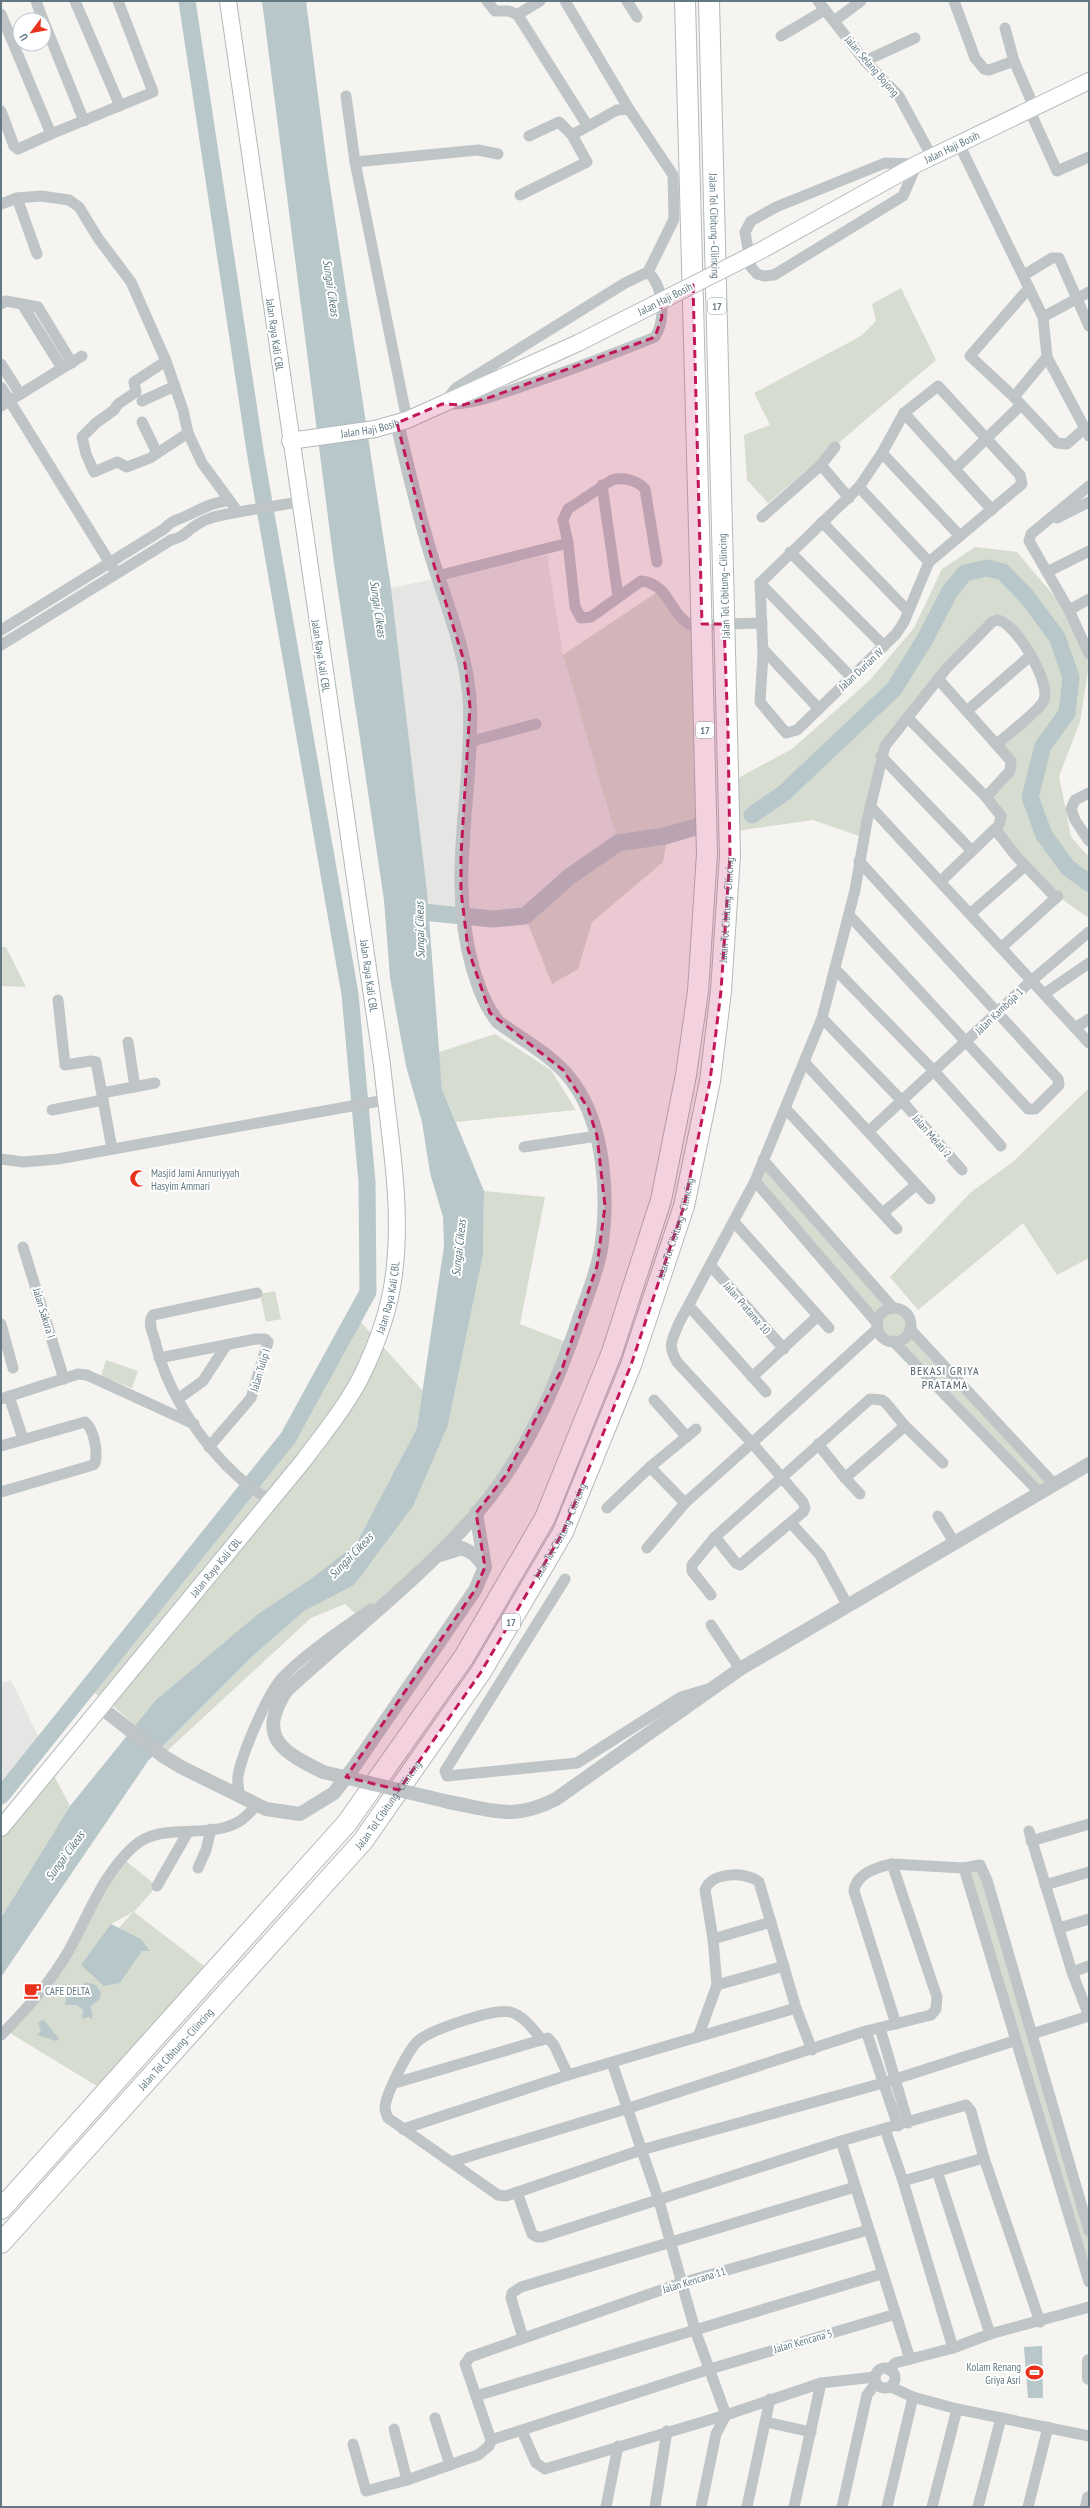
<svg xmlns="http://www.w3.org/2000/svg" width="1090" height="2508" font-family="'PT Sans Narrow',sans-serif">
<rect width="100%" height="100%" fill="#f5f4f0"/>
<g fill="#e5e6e4">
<polygon points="547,555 563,655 618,843 569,877 525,916 491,918 429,913 391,588"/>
<polygon points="11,1680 42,1744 1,1796 1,1683"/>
</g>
<g fill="#d7dcd1" fill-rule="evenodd">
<polygon points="901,288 936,360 768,503 747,480 744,435 770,425 754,393 861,336 876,321 872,304"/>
<path d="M975,547L1017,552L1066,610L1089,664L1080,722L1059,776L1071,837L1089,857V918C1067,903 1043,887 1025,866C1008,846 997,820 986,797L1010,771L997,744L1044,701L1030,656L997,620L891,735L862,837L813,820L730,832L729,783L792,749L869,681L914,628L942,569Z"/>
<polygon points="662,589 681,620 702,625 706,824 668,835 663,862 592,922 578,969 552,984 525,916 569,877 618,843 563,655"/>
<polygon points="1,947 6,947 26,987 1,986"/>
<polygon points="495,1034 551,1070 576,1110 456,1122 442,1089 439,1052"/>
<polygon points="1089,1088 1089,1258 1057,1275 1023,1223 918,1310 890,1277 971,1192 1013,1162"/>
<polygon points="763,1160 898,1308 906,1312 911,1324 1054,1484 1039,1492 883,1338 755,1181"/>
<polygon points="484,1191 545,1197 520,1324 571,1344 513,1463 408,1584 359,1617 345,1604 311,1618 166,1752 161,1748 253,1656 304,1611 354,1584 448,1425 483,1255"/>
<polygon points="275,1291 281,1319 266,1322 260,1294"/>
<polygon points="358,1319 423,1391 417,1428 356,1544 136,1726 111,1704 87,1688 278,1453 324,1390"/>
<polygon points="106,1360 138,1371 132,1388 101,1376"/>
<polygon points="50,1768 70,1806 1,1918 1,1826"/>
<path d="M122,1858L157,1886L134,1912L212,1972L105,2091L10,2033ZM133,1912L119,1928L150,1950L142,1951L120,1983L111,1924ZM82,1990L100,1999L91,2006L93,2020L67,1994L73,1996Z"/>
<polygon points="980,1865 1089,2231 1089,2282 964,1868"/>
</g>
<g fill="#b8c7c9">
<polygon points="262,1 306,1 327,166 391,588 427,892 442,1089 484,1191 483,1255 448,1425 413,1506 354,1585 304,1611 253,1656 148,1761 1,1977 1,1918 70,1806 156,1700 258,1614 311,1579 356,1544 417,1428 444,1246 443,1217 430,1173 422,1122 406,1066 390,978 384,900 334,564"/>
<polygon points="111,1924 141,1939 150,1951 142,1951 120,1983 104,1986 81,1965"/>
<polygon points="85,1982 96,1985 101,1993 100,1999 91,2006 93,2020 89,2017 82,2019 83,2010 77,2005 65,2005 67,1993 74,1996 82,1990"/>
<polygon points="44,2020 59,2039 56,2041 37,2035 41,2031 38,2022"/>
<polygon points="1042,2346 1043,2398 1028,2398 1024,2347"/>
</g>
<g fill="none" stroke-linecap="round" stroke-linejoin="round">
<g stroke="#b8c7c9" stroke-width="17">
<polyline points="752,815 784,793 894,689 925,639 950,591 965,573 987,568 1003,572 1027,597 1057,637 1071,677 1067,713 1043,746 1030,797 1044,835 1068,868 1089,883"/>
<polyline points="422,912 493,919 525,916 569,877 618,843 665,836 706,824"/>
<polyline points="1,1796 288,1438 368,1292 367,1182 350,994 256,457 187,1"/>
</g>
<defs>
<g id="secondary">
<path id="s1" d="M762,250L917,164L1089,81"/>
<path id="s2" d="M290,441L375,429L407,420L578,343L653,305"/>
<path id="s3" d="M1,1828L304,1460C324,1433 347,1405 362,1375C377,1344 390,1308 394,1274C403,1204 389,1134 382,1065L228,1"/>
</g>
<g id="motorway">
<polyline points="685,1 701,605"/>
<path id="s4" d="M709,1L724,611"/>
<polyline points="1,2209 347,1823 464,1657 545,1518 612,1352 661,1200 686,1075 698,991 707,854"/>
<path id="s5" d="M1,2243L363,1841L481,1672L563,1532L631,1365L684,1206L710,1081L721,991L730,855"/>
</g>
</defs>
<use href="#secondary" stroke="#b2b9bc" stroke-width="18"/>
<use href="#motorway" stroke="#b4b9bb" stroke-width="22"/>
<g stroke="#bfc5c7" stroke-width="11">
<polyline points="36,1 43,20"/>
<polyline points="75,1 120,106"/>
<polyline points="487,1 495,11 509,11 518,15"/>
<polyline points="540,1 520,13 519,17 587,125"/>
<polyline points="627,1 637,17"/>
<polyline points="818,1 865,61 899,96 932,157"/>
<polyline points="954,1 975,58 984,69 989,70 1014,61 1034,107"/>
<polyline points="1,14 51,134 153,92 118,1"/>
<polyline points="834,21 861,1"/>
<polyline points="44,22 84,121"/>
<polyline points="1005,28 1014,61"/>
<polyline points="781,36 825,10"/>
<polyline points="865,61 915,38"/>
<polyline points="346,96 355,162 407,420"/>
<polyline points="1029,109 1057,171 1089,157"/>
<polyline points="1,111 14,146 18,149 51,134"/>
<polyline points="529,136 559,122 572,135 617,110 629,109"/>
<polyline points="959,144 1043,317 1047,357 1089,436"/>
<polyline points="355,162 478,150 498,154"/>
<polygon points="885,163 917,164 903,196 774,275 764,276 757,274 751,267 745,232 751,221 776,207"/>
<polyline points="520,195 587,162 572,135"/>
<polyline points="17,198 37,254"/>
<polyline points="1,204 17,198 41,196 69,200 79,207 98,238 131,282 166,361 183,410 188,433 202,463 238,512 299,502"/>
<polyline points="1024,275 1052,258 1059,258 1089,326"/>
<polyline points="1029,288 970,356 1014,397 1057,443 1067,444 1085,428"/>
<polyline points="1,304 6,301 38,307 72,363"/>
<polyline points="22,304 62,368"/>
<polyline points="1043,317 1089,292"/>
<polyline points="166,361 134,382 136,392 118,404 114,410 96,423 82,437 86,454 94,472 117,462 127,467 150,458 188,433"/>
<polyline points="1,364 20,394"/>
<polygon points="938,386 1020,475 1022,484 929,562 904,622 896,634 797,730 786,733 760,702 763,654 760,583 859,487 882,453 904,413"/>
<polyline points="1,387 113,568"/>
<polyline points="1014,397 1047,357"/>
<polyline points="142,401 175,386"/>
<polyline points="445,401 456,388 625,283 648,272 674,219 673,175 629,109 565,1"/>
<path d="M446,404C475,405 501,393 529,384C571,370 613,354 655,337C666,319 664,287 648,272"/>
<polyline points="1,406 82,356"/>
<polyline points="904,413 992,510"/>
<polyline points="142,422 157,453"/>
<polyline points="882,453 960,536"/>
<polyline points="821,465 849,498"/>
<polyline points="956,468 1021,405"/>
<polyline points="602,485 618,596"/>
<polyline points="1089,486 1031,534 1029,541 1069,610 1089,654"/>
<polyline points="859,487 929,562"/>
<polyline points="762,517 821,465 835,447"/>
<polyline points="1057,518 1089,502"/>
<polyline points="822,522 907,610"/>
<path d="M568,543L563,520L568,509L612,480C623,477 637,480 645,489L657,562"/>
<polyline points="790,552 884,646"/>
<polyline points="1047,572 1089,551"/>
<path d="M437,576L568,543L575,607L581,618L591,617L641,581C670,584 669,614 691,625L762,623"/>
<polyline points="760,583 851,677"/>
<polyline points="1069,610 1089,599"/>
<path d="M1,630L164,529C173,519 177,521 188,515C205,507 210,504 229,500"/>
<path d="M1,645L171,540C185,537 186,531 198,524C210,516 224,515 238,512"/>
<polyline points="763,649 819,709"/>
<polyline points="939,680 1011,761 1010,771 986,797"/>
<polyline points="968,710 1030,656"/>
<polyline points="908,718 986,797 1001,816 999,825 941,881"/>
<polyline points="469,742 536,724"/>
<polyline points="881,756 971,850"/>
<polyline points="1089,793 1075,800 1071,809 1075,820 1089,841"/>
<polyline points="870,806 1089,1043"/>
<polyline points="995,829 1016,856 1056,898"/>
<polyline points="970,914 1025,866"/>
<polyline points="849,915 1028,1109 1035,1109 1059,1085 1058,1079 859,861"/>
<polyline points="1002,947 1058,896"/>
<polyline points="836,970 934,1071 1001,1146"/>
<polyline points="1044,994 1089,963"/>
<polyline points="58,1000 65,1065 91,1061 96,1062 112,1149"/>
<polyline points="822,1018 902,1101 962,1170"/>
<polyline points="1075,1028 1089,1019"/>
<polyline points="128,1042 135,1087"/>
<polyline points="805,1063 930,1199"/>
<polyline points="102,1093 155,1083"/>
<polyline points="786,1109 897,1229"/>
<polyline points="52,1110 103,1100"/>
<polyline points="869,1131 1031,981 1089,932"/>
<polyline points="524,1147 597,1136"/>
<polyline points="1,1159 23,1162 58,1159 385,1100"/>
<polyline points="763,1160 893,1308"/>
<polyline points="755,1181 877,1323"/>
<polyline points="883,1213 916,1185"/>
<polyline points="734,1222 829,1328"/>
<polyline points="23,1247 64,1379"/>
<polyline points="711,1266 784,1349"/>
<path d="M257,1293L153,1315C147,1322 153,1334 155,1341C169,1401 217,1469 270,1500"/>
<polyline points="689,1306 766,1392"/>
<circle cx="894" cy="1325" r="17"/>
<polyline points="1,1324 13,1368"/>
<polyline points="910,1329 1054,1484"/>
<polyline points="893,1341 1039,1492"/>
<polyline points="159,1358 256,1339 265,1339 268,1342 251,1398 209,1447"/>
<polyline points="752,1377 818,1316"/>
<polyline points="9,1396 23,1439"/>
<polyline points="1,1399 78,1374 87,1375 194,1424"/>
<polyline points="178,1399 203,1381 225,1347"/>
<polyline points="654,1400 687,1437"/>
<polyline points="818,1444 845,1478 905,1426"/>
<path d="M1,1446L85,1422C94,1429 98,1452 95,1463L93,1465L1,1492"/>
<polyline points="650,1467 685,1503"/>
<polyline points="845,1478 860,1494"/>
<polyline points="607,1508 650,1467 696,1429"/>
<polyline points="938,1516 954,1542"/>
<polyline points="791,1523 820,1555 848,1606"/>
<polyline points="715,1537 736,1563 740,1565 803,1512 805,1508 803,1502 752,1443 878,1328"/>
<path d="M647,1548L685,1503L752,1443L677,1362C667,1344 672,1341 679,1323L755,1181L822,1018L855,890L867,821L885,746L946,669L992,622L997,620C1015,621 1051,682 1044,700C1040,710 1007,735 997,744"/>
<polyline points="565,1579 445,1771 447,1776 577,1763 681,1697 708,1689"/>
<polyline points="711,1595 692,1571 692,1565 715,1537 870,1399 882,1400 886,1403 905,1426 943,1463"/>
<polyline points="711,1625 740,1669"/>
<path d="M239,1794C239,1788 237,1782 238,1776C242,1753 267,1695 282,1678C304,1654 344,1627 371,1609"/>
<polyline points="1029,1831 1072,1972 1089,2016"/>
<polyline points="1031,1841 1089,1824"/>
<polyline points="198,1868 206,1850 211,1829"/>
<polyline points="964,1868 1089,2282"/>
<polyline points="1045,1885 1089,1872"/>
<polyline points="157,1886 188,1832"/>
<polyline points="1059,1928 1089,1919"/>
<polyline points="713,1939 771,1922"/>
<polyline points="1072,1972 1089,1966"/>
<polyline points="717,1985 784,1966"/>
<path d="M896,2024L854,1891C856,1874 877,1867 892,1864L964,1868L980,1865L987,1880L1089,2231"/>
<polyline points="880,2028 908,2123"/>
<polyline points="866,2031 898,2126"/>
<polyline points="1032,2034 1089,2016"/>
<path d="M1,2035C26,2010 50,1983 68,1952C87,1918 103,1874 133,1847C162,1820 207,1841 240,1821C246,1817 252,1810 258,1804"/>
<path d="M698,2037L717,1985L713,1939L705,1890C711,1872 746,1871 759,1882L796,2008L812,2050"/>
<path d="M542,2040C534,2030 523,2015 510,2012C494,2008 430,2030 418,2041C408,2050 386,2094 385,2107C385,2111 386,2114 388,2118L498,2195L506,2196L641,2150L883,2083L1014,2041"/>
<polyline points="612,2063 659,2201 695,2330 726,2415 716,2434 701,2507"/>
<polyline points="395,2083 548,2038 554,2045 568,2075"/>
<polyline points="403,2129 568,2075 796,2008"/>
<polyline points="885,2129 903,2181 953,2348"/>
<polyline points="841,2141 910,2359"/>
<polyline points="451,2162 629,2108 866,2031 931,2015 936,2009 937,1997 892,1864"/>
<polyline points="937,2171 990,2334"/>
<polyline points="903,2181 984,2158"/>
<polyline points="517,2192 532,2234 537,2237 542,2237 841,2141 966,2105 971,2111 984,2158 1040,2322"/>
<polyline points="523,2338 511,2298 512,2293 521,2287 855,2187"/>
<circle cx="885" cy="2378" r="10"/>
<polyline points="889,2370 895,2363 953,2348 990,2334 1089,2307"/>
<polyline points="891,2387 913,2397 957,2409 1089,2436"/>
<polyline points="476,2396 881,2274"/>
<polyline points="435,2418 450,2465"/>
<polyline points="766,2422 811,2432"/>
<polyline points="394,2429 407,2480"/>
<polyline points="522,2431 536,2463 545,2469 726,2415 821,2383 875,2377"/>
<polyline points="491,2440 710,2369 896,2314"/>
<polyline points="353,2444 366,2491 407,2480 478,2455 489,2446 491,2440 465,2364 470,2357 681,2283 868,2230"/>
<polyline points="606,2507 618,2446"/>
<polyline points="655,2507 667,2431"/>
<polyline points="747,2507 770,2399"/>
<polyline points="794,2507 821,2383"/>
<polyline points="842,2507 867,2395 876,2383"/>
<polyline points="887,2507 913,2397"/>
<polyline points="932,2507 957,2409"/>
<polyline points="978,2507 1001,2418"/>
<polyline points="1028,2507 1048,2427"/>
</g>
<g stroke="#bfc5c7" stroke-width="14">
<polyline points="440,1555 462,1548 474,1554 485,1567"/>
<polyline points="99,1706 163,1756 181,1767 266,1809 300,1814 334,1793 356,1764 475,1590 485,1567 476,1513"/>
<path d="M323,1772C283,1752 256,1738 286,1691C350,1632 420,1579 477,1513C526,1455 556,1387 580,1316C588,1294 597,1272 601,1249C609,1196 605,1125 572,1081C554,1056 522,1040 498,1022C485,1006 479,988 473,969C447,878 473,797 470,707C468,655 447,607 432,558C418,514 408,468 397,423"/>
<path d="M449,1802C492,1810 514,1821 556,1799L740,1669L1089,1464"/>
<polyline points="1089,2361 1089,2378"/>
<polyline points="1087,2507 1089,2498"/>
</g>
<use href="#secondary" stroke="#fff" stroke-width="16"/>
<use href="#motorway" stroke="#fff" stroke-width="20"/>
<defs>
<polyline id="secondary-bridge" points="653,305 762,250"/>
<g id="motorway-bridge">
<polyline points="701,605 707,854"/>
<polyline points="724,611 730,855"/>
</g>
</defs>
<use href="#secondary-bridge" stroke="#b2b9bc" stroke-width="18" stroke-linecap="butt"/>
<use href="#motorway-bridge" stroke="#b4b9bb" stroke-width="22" stroke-linecap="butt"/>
<polyline stroke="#bfc5c7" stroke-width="14" points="323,1772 449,1802"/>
<use href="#secondary-bridge" stroke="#fff" stroke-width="16"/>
<use href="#motorway-bridge" stroke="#fff" stroke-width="20"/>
</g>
<path fill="#c2185b" fill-opacity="0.2" stroke="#c2185b" stroke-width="3" stroke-dasharray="8 5" stroke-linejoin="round" d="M693,285L702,624H724L728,732L730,855L721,991L710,1081L684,1206L631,1365L563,1532L481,1672L399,1790L346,1777L475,1590L485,1567L476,1513L506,1475L562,1369L597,1266L605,1206L597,1136L588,1108L563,1070L490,1013L468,949L461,891V855L470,707L465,664L429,549L397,423L442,404L463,405L491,397L655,337L662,317L660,302Z"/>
<defs>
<symbol id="mosque-bare" viewBox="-9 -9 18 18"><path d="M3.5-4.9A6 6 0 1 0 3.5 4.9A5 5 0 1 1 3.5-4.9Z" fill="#ea311c" stroke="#fff" stroke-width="2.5" paint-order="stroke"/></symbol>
<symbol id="cafe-bare" viewBox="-9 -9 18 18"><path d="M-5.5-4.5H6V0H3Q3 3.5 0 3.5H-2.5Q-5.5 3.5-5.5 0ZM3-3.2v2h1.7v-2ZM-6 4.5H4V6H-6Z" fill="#ea311c" stroke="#fff" stroke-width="2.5" paint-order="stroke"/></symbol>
<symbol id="stadium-bare" viewBox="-9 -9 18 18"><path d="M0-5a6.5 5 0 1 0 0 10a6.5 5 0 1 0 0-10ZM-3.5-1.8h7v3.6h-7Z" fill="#ea311c" stroke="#fff" stroke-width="2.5" paint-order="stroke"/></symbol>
</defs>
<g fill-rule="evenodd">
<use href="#mosque-bare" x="126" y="1166" width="25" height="25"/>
<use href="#cafe-bare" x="20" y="1978" width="25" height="25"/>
<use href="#stadium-bare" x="1022" y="2360" width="25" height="25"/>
</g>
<g text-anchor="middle" stroke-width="4" stroke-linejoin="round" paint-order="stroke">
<g fill="#fff" stroke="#91a1a8" stroke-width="1">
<rect x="708" y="298" width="18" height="16" rx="3"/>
<rect x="696" y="722" width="18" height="16" rx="3"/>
<rect x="502" y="1614" width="18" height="16" rx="3"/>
</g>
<g font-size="10" font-weight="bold" fill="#627983">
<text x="717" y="310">17</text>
<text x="705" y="734">17</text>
<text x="511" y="1626">17</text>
</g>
<g font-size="11" fill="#627983" stroke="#fff">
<text transform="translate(872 66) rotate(49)" y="4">Jalan Selang Bojong</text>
<text dy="4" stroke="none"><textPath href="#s1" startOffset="216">Jalan Haji Bosih</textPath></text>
<text dy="4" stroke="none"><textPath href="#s4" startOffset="225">Jalan Tol Cibitung–Cilincing</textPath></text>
<text transform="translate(665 299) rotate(-27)" y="4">Jalan Haji Bosih</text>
<text transform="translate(275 335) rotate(82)" y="4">Jalan Raya Kali CBL</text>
<text dy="4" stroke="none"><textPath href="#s2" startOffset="81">Jalan Haji Bosih</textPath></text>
<text transform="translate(724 586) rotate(-92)" y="4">Jalan Tol Cibitung–Cilincing</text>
<text transform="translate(321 656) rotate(81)" y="4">Jalan Raya Kali CBL</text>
<text transform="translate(861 669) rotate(-43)" y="4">Jalan Durian IV</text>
<text dy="4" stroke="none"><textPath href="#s5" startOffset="1557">Jalan Tol Cibitung–Cilincing</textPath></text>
<text transform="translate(369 976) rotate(82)" y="4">Jalan Raya Kali CBL</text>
<text transform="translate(999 1011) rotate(-44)" y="4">Jalan Kamboja 1</text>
<text transform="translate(932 1136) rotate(49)" y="4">Jalan Melati 2</text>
<text dy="4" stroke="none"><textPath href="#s5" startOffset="1233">Jalan Tol Cibitung–Cilincing</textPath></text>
<text dy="4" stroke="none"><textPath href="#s3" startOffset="662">Jalan Raya Kali CBL</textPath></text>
<text transform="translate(747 1308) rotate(49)" y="4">Jalan Pratama 10</text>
<text transform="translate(44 1313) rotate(73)" y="4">Jalan Sakura I</text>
<text transform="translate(260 1370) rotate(-73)" y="4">Jalan Tulip I</text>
<text dy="4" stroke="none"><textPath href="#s5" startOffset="909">Jalan Tol Cibitung–Cilincing</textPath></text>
<text dy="4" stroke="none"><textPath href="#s3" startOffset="338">Jalan Raya Kali CBL</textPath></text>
<text dy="4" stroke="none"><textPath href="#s5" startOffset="585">Jalan Tol Cibitung–Cilincing</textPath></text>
<text dy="4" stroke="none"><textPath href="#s5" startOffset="261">Jalan Tol Cibitung–Cilincing</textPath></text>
<text transform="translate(694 2280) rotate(-17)" y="4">Jalan Kencana 11</text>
<text transform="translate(803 2341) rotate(-16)" y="4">Jalan Kencana 5</text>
</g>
<g font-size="11" fill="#627983" stroke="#fff" text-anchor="start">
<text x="151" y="1177">Masjid Jami Annuriyyah<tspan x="151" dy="13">Hasyim Ammari</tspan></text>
<text x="45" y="1995">CAFE DELTA</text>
<text x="1021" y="2371" text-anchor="end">Kolam Renang<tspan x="1021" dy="13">Griya Asri</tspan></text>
</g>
<g font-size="12" font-style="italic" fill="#5e7b80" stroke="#fff">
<text transform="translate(331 288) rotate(82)" y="4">Sungai Cikeas</text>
<text transform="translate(378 609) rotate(82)" y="4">Sungai Cikeas</text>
<text transform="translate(420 930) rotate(-91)" y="4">Sungai Cikeas</text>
<text transform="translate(459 1248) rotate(-84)" y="4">Sungai Cikeas</text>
<text transform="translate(351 1556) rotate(-46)" y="4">Sungai Cikeas</text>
<text transform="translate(65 1856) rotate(-54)" y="4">Sungai Cikeas</text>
</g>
<g font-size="12" letter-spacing="1" fill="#516068" stroke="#fff">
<text x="945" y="1375">BEKASI GRIYA<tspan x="945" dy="14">PRATAMA</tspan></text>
</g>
</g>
<rect width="1090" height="2508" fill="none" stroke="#627983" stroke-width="4"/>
<g transform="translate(32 32) rotate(238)"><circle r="19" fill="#ffffff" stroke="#c0c9cd"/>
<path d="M0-3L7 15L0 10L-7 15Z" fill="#ea311c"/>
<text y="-6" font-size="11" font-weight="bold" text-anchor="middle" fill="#627983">U</text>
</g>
</svg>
